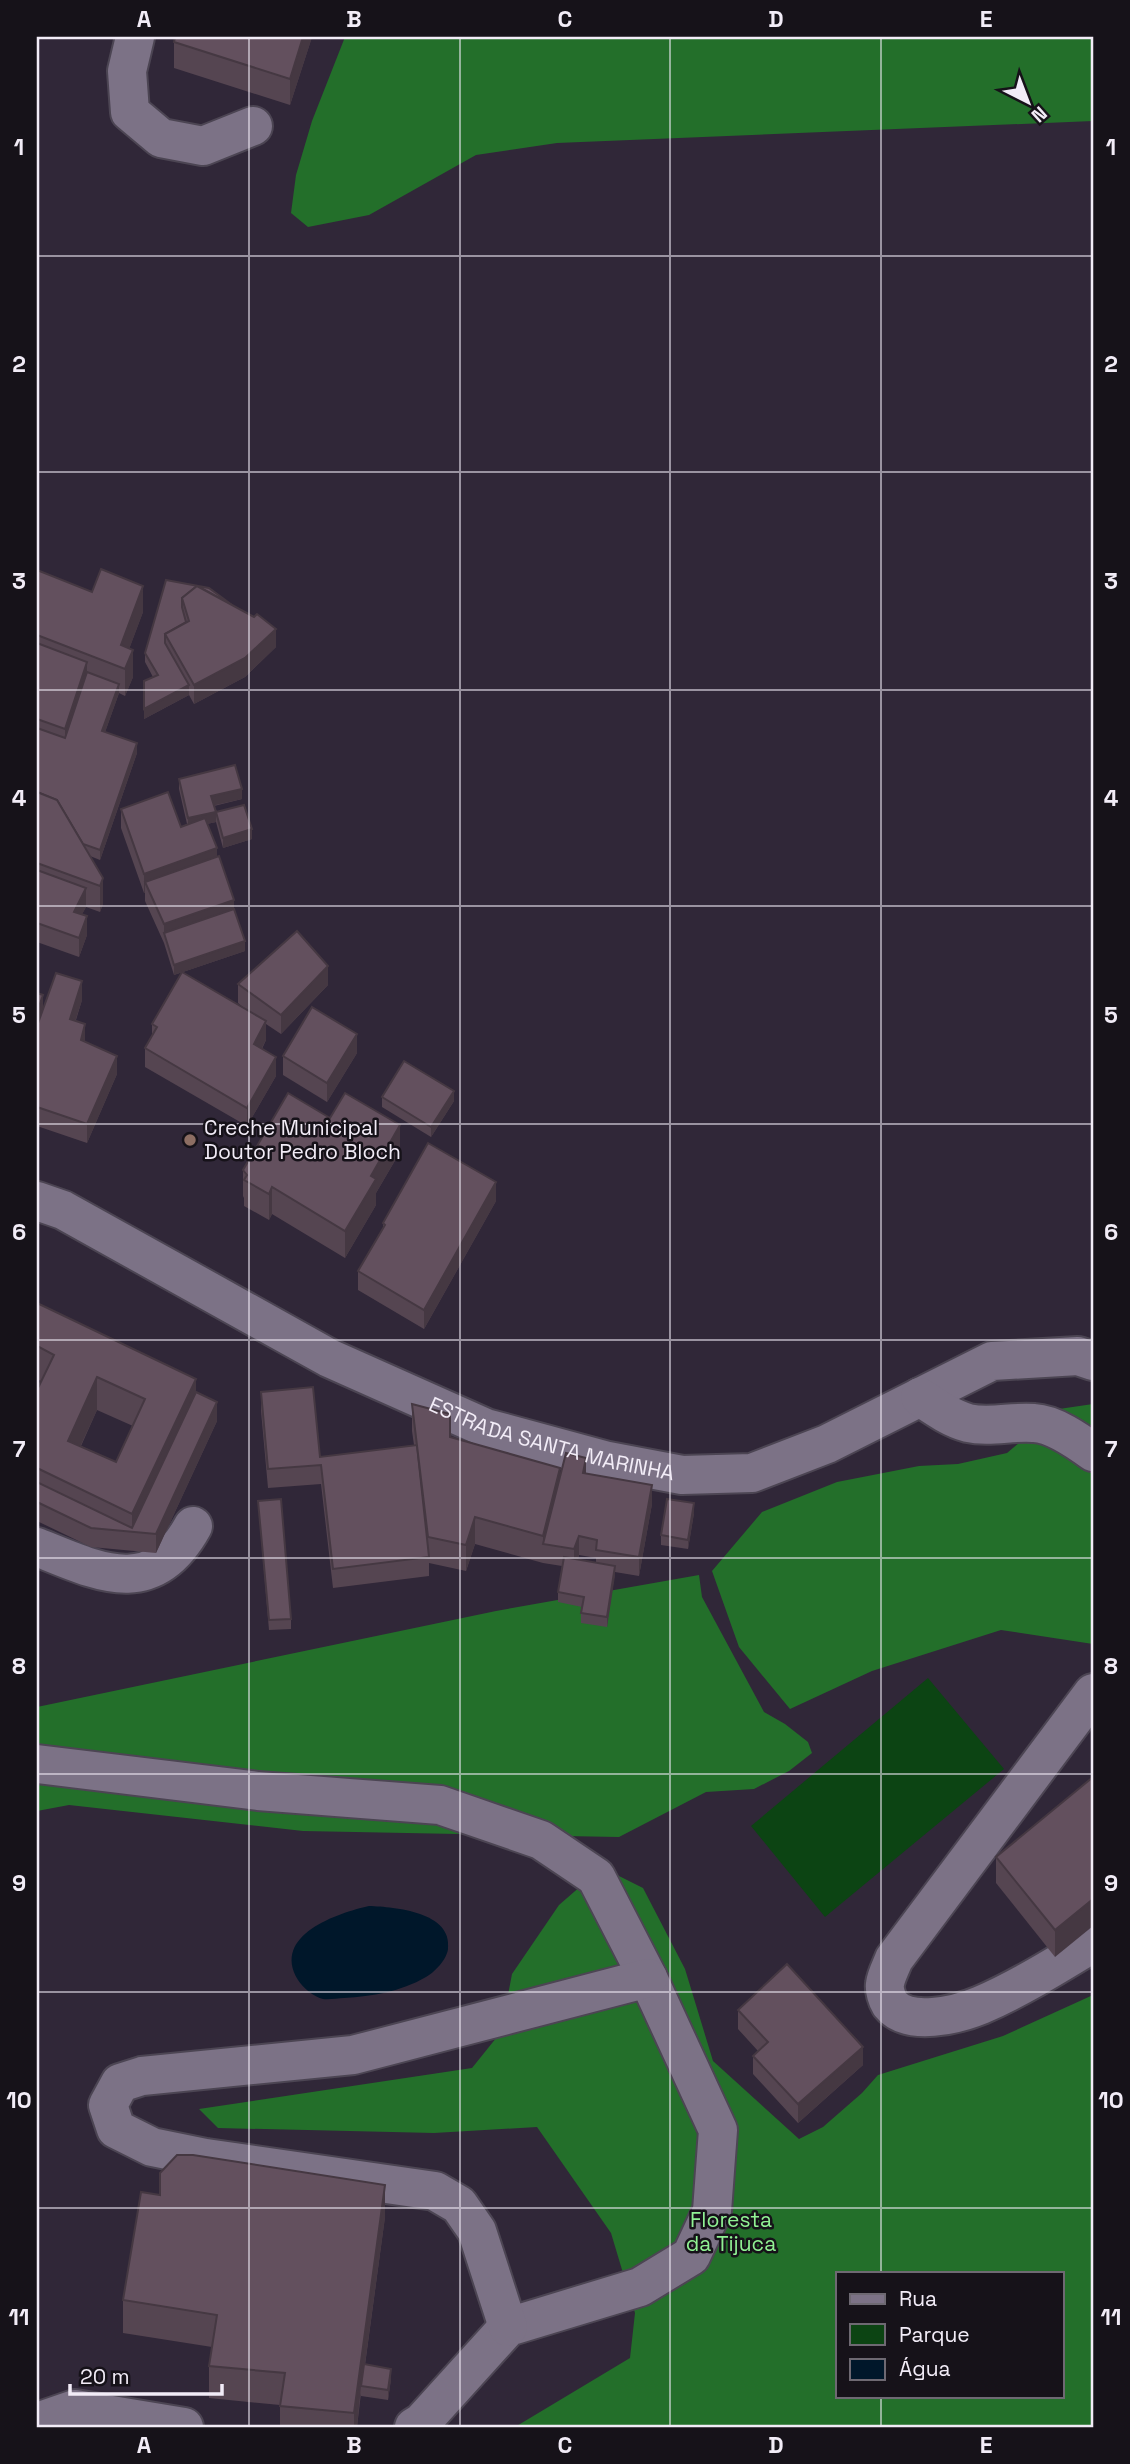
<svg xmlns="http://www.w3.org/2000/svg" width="1130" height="2464" font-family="'Space Grotesk',sans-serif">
<rect width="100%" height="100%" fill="#302738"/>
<polygon fill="#0c4413" points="928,1678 1004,1769 825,1917 751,1826"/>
<g fill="#236f2a" fill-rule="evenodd">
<polygon points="345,37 1093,37 1093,121 557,143 476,155 369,215 308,227 291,213 296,175 312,121"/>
<polygon points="1093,1404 1093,1644 1001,1630 872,1671 790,1709 739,1647 712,1571 762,1512 837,1482 919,1466 958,1464 1007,1453 1059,1409"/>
<polygon points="699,1575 702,1597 764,1712 785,1724 808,1742 812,1753 789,1771 754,1789 706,1792 619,1837 303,1831 69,1805 37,1811 37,1707 496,1611"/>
<path d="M617,1875L643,1888L685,1969L713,2061L799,2139L823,2127L862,2093L878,2075L1003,2036L1093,1995V2427H515L630,2358L635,2313L611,2233L537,2127L434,2133L218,2128L199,2109L472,2068L501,2032L512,1974L559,1905L582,1885ZM838,2273H1062V2396H838Z"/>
</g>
<path fill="#00172a" d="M369,1906C395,1907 453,1912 448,1949C447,1959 435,1972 426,1977C400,1992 373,1996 344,1998C338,1998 329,2000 323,1999C314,1997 303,1988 298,1980C271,1935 338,1913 369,1906Z"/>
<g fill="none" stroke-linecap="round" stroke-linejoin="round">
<defs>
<g id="minor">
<polyline points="135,37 127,71 130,112 161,138 203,146 253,126"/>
<path id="s1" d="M37,1201L63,1210L329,1358L486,1428L608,1461L682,1475L752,1473L827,1444L992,1361L1078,1356L1093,1361"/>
<path d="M920,1397C935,1407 950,1418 968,1423C990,1428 1012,1421 1034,1423C1054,1424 1078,1441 1093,1452"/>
<path d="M37,1547C99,1572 152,1600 193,1526"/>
<path d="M1093,1693L894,1959C891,1967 886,1976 885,1984C884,1990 887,1999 890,2004C908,2027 957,2015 981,2005C1020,1988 1057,1965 1093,1943"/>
<polyline points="37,1764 258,1791 440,1805 541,1840 596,1877 648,1978 718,2130 712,2211 691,2256 640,2287 508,2327 422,2422 414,2427"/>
<polyline points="508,2327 477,2231 459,2205 435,2191 206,2158 152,2147 116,2129 108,2105 120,2083 142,2076 353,2055 648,1978"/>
<polyline points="37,2427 46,2419 75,2409 184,2427"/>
</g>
</defs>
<use href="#minor" stroke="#4c4553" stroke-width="42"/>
<use href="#minor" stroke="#7c7286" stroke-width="38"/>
</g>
<g fill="#554551" fill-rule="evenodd">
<polygon points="172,37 312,37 290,105 174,68 174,42 175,38"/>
<polygon points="37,570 143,612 129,649 133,677 125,696 119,693 105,732 137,753 100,860 90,856 103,878 103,904 100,912 86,907 82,914 87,935 79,957 37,942"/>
<polygon points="166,580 276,647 245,677 194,704 189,695 144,719 153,677 145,662 145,653"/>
<polygon points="179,779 242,799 214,806 216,812 252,839 223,848 216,822 207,824 217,857 234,909 245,951 174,975 164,943 145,901 145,893 144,893 121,828 121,809 181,827 187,824 179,789"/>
<polygon points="238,984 328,985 281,1034 266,1024 266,1040 262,1049 276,1076 247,1126 145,1067 145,1048 152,1035 152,1024 245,1009 238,1003"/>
<polygon points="37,993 43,1008 82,1000 76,1020 85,1041 117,1074 87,1143 37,1126"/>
<polygon points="357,1053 327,1102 283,1075 283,1056"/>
<polygon points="382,1097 454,1101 431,1137 382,1107"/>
<polygon points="330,1118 400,1152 376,1193 376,1205 345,1258 272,1214 269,1220 244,1206 244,1198 243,1196 243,1170"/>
<polygon points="496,1201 424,1329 358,1290 358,1271 383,1229 383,1223"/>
<path d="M37,1303L196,1392L217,1421L156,1553L91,1547L37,1521V1390L41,1381L37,1379ZM97,1410L133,1426L116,1462L81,1446Z"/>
<path d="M261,1392L320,1457L414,1445L412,1431V1404L450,1437L560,1477L586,1474L652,1504L639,1576L615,1572L607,1627L581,1623V1613L582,1607L558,1602V1592L562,1566L543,1563L475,1544L466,1571L429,1563V1576L333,1588L321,1484L268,1488L261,1411ZM579,1555L596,1558V1563L578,1559Z"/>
<polygon points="258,1501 291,1619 291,1629 269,1630"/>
<polygon points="694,1513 688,1549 661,1545 661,1535"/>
<polygon points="1093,1777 1055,1957 996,1883 996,1857"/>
<polygon points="738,2010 863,2065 798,2123 753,2074 753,2056 758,2051 738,2029"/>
<polygon points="160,2195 385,2217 365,2365 391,2379 388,2400 361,2396 361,2393 357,2427 280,2427 280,2405 209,2398 209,2366 212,2347 123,2333 123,2300"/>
</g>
<g fill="#453842">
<polygon points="303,37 312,37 290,105 290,79"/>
<polygon points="143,586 143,612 122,668 121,645"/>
<polygon points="276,629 276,647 245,677 194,704 194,685"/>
<polygon points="133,650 133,677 125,696 125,669"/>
<polygon points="87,662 87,681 65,748 65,729"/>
<polygon points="119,684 119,693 102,741 102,731"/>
<polygon points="189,685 189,695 144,719 144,709"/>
<polygon points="137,743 137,753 100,860 100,850"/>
<polygon points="242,789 242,799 211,806 211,796"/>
<polygon points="216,812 216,822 188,828 188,818"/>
<polygon points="252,829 252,839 223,848 223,838"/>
<polygon points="217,848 217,867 145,882 145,893 144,893 144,874"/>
<polygon points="103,878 103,904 100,912 100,886"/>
<polygon points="86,888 86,907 74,930 74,912"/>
<polygon points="234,900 234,919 164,933 164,924"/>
<polygon points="87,916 87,935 79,957 79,938"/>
<polygon points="245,941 245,951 174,975 174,965"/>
<polygon points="328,966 328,985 281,1034 281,1015"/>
<polygon points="82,981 82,1000 70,1037 70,1019"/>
<polygon points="43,995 43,1014 37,1031 37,1012"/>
<polygon points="266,1021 266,1040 254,1063 254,1044"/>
<polygon points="85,1024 85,1043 81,1040"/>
<polygon points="357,1034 357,1053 327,1102 327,1083"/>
<polygon points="117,1056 117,1074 87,1143 87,1124"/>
<polygon points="276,1057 276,1076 247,1126 247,1108"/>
<polygon points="454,1091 454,1101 431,1137 431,1127"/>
<polygon points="400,1125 400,1152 376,1193 376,1205 345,1258 345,1231 371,1176"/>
<polygon points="496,1182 496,1201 424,1329 424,1310"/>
<polygon points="272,1187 272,1214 269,1220 269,1194"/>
<polygon points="97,1377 97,1410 68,1473 68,1441"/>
<polygon points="196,1379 196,1411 132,1532 132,1514"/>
<polygon points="217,1402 217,1421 156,1553 156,1534"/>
<polygon points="586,1458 586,1477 583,1473"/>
<polygon points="560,1468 560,1494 543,1544 543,1536"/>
<polygon points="652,1485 652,1504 639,1576 639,1557"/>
<polygon points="694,1503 694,1513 688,1549 688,1540"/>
<polygon points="475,1517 475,1544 466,1571 466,1545"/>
<polygon points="579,1536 579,1555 574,1568 574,1549"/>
<polygon points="615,1566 615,1576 607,1627 607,1617"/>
<polygon points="1093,1899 1093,1926 1055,1957 1055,1930"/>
<polygon points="863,2047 863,2065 798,2123 798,2104"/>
<polygon points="385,2185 385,2217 362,2386 361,2386 357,2427 354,2427 354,2413"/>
<polygon points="391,2369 391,2379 388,2400 388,2390"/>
</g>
<g fill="#63505e" stroke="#453842" stroke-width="2" fill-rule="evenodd">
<polygon points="175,37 303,37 290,79 174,42"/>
<polygon points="101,569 143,586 121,645 133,650 125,669 37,635 37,570 92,592"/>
<polygon points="166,580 209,588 232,605 197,586 182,598 182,607 186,622 165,634 165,643 189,685 144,709 144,681 158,675 145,653"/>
<polygon points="197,586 254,617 257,614 276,629 245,658 194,685 165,634 189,621 182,598"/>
<polygon points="37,643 87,662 65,729 37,719"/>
<polygon points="87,672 119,684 102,731 137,743 100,850 83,844 57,800 37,792 37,728 65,738"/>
<polygon points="235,765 242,789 211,796 216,812 244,805 252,829 223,838 216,812 188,818 179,779"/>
<polygon points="37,792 57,800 103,878 100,886 37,863"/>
<polygon points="168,792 181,827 205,818 217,848 144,874 121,809"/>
<polygon points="219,856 234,900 164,924 145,882"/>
<polygon points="37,870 86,888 74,912 87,916 79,938 37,923"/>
<polygon points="234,909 245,941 174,965 164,933"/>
<polygon points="297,931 328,966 281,1015 238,984"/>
<polygon points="182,972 266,1021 254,1044 276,1057 247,1108 145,1048 157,1027 152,1024"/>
<polygon points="56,973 82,981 70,1019 85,1024 81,1040 117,1056 87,1124 37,1107 37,1026"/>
<polygon points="37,993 43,995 37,1012"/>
<polygon points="312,1007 357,1034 327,1083 283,1056"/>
<polygon points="404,1061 454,1091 431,1127 382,1097"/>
<polygon points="288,1093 330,1118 345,1093 400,1125 371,1176 376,1179 345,1231 272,1187 269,1194 244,1180 247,1175 243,1170"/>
<polygon points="428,1143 496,1182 424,1310 358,1271 385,1225 383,1223"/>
<path d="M37,1303L196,1379L132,1514L37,1468V1390L54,1355L37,1346ZM97,1377L145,1399L116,1462L68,1441Z"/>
<polygon points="313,1387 320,1457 417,1445 429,1557 333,1569 321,1465 268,1469 261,1392"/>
<polygon points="196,1392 217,1402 156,1534 91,1528 37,1502 37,1482 132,1528"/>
<polygon points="412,1404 450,1414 450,1437 560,1468 543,1536 475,1517 466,1545 428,1537"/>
<polygon points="566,1453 586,1458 583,1473 652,1485 639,1557 596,1550 597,1540 579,1536 574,1549 543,1544"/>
<polygon points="281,1499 291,1619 269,1620 258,1501"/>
<polygon points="667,1499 694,1503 688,1540 661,1535"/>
<polygon points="564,1557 615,1566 607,1617 581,1613 584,1597 558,1592"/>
<polygon points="1093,1777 1093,1899 1055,1930 996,1857"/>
<polygon points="787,1964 863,2047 798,2104 753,2056 768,2042 738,2010"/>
<polygon points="177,2155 193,2155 385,2185 354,2413 280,2406 285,2373 209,2366 217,2315 123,2300 141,2192 160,2195 160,2173"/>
<polygon points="364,2364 391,2369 388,2390 361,2386"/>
</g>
<path fill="none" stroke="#f2ecf7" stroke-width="2" stroke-opacity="0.55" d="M249,37V2427M460,37V2427M670,37V2427M881,37V2273M37,256H1093M37,472H1093M37,690H1093M37,906H1093M37,1124H1093M37,1340H1093M37,1558H1093M37,1774H1093M37,1992H1093M37,2208H1093M881,2396V2427"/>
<circle fill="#8d6e63" stroke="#161219" stroke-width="2.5" cx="190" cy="1140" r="7"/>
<g text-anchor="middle" stroke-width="5" stroke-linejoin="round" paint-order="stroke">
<g font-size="21" fill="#f2ecf7" stroke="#161219" text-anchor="start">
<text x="204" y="1135">Creche Municipal<tspan x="204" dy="24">Doutor Pedro Bloch</tspan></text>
</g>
<g font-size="21" fill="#f2ecf7" stroke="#161219">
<text dy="7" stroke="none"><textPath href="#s1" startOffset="570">ESTRADA SANTA MARINHA</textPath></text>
</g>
<g font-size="21" fill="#91f294" stroke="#161219">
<text x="731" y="2227">Floresta<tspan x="731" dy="24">da Tijuca</tspan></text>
</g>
</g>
<rect width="1130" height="2464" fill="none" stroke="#161219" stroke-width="77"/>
<rect x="836" y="2272" width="228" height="126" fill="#161219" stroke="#6e6972" stroke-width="2"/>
<rect x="850" y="2294" width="35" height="10" fill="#7c7286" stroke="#6e6972" stroke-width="2"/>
<text x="899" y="2306" font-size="21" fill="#f2ecf7">Rua</text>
<rect x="850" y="2324" width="35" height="21" fill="#0c4413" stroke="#6e6972" stroke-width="2"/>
<text x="899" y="2342" font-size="21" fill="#f2ecf7">Parque</text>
<rect x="850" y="2359" width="35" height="21" fill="#00172a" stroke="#6e6972" stroke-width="2"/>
<text x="899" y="2376" font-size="21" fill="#f2ecf7">Água</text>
<g transform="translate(1028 102) rotate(138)" stroke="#161219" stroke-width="5" paint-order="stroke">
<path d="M0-5L12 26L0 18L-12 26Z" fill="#f2ecf7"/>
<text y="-10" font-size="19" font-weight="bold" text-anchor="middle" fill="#f2ecf7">N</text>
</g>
<path d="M70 2384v10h152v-10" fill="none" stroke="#f2ecf7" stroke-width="3.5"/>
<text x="80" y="2384" font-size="21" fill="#f2ecf7" stroke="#161219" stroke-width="5" paint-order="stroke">20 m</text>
<rect x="38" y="38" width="1054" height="2388" fill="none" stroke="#f2ecf7" stroke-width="2.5"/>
<g font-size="23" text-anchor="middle" font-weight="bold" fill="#f2ecf7">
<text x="144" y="27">A</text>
<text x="354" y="27">B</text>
<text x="565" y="27">C</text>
<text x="776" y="27">D</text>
<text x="986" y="27">E</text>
<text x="19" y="155">1</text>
<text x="1111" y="155">1</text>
<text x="19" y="372">2</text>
<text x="1111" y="372">2</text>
<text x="19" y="589">3</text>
<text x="1111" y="589">3</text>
<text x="19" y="806">4</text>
<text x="1111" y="806">4</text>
<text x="19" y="1023">5</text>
<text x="1111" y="1023">5</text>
<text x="19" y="1240">6</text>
<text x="1111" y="1240">6</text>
<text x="19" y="1457">7</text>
<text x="1111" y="1457">7</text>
<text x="19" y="1674">8</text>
<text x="1111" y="1674">8</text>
<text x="19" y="1891">9</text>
<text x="1111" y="1891">9</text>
<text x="19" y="2108">10</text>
<text x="1111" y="2108">10</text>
<text x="19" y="2325">11</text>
<text x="1111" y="2325">11</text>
<text x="144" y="2453">A</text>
<text x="354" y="2453">B</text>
<text x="565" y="2453">C</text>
<text x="776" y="2453">D</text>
<text x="986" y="2453">E</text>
</g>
</svg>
